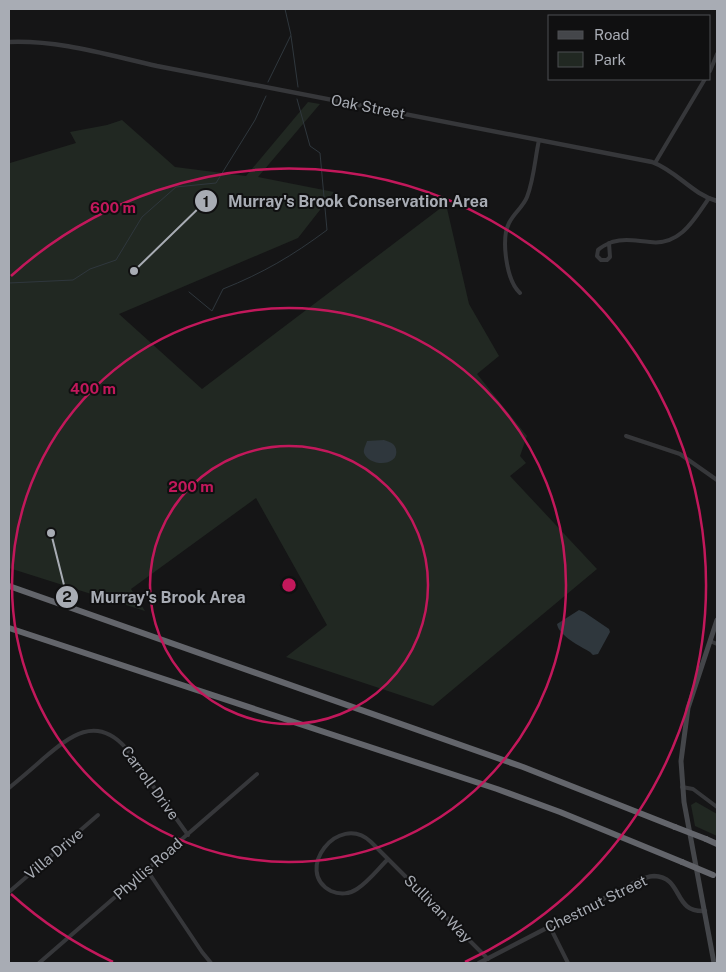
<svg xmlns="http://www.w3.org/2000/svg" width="726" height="972" font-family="'Public Sans',sans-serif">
<rect width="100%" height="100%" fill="#151516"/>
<g fill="#212822">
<polygon points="308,102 320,104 258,177 334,192 298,238 119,314 202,389 446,204 469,304 499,356 477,374 527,436 520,456 526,463 510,476 597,569 433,706 286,657 327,625 256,498 131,589 145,611 9,568 10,163 76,143 70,132 107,125 122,120 175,167 246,176"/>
<polygon points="696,802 717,814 717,836 695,826 691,805"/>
</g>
<g fill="#2f373d">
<path d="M384,440C390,442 394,443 396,449C400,467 369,467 364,453C363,449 366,445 367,441Z"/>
<path d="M579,610L584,612L609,629L610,632L598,654L593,655L590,652C580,646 559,636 557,624Z"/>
</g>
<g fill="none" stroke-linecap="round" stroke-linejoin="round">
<g stroke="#2f373d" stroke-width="1">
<polyline points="291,36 298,87"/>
<polyline points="268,82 291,35 285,9"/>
<polyline points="9,283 73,280 90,269 116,260 142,217 176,187 216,183 255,120 266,96"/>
<path d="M189,292L212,311L223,289C263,273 292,256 327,230L320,153L310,146L297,99"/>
</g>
<g stroke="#36373a" stroke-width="4">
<polyline points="710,71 717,54"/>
<polyline points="655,163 705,79"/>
<path d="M609,243L610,257L607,260H601L597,256L598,250C602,246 607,244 612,242C626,238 636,241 650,242C680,246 694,220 709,198"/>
<path d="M520,293C506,280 501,239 509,223C514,213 523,207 527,197C534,179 535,158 539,140"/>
<polyline points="626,436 680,454 717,480"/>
<polyline points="710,641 717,644"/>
<polyline points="682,787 693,789 717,807"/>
<path d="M9,788C21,778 33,768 44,758C70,736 96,715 125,747L188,835"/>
<path d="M388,859C378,869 369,881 357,889C350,894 340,895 331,891C293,872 338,811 371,842L488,959"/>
<polyline points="147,870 202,952 211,963"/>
<polyline points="9,892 98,815"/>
<polyline points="550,927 568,963"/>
<polyline points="39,963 257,774"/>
</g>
<g stroke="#36373a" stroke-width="4.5">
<path d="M9,42C60,40 107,55 157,66L652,162C677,171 692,194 717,201"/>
<path d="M479,963L628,886C636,882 645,876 654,876C684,877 672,913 705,911"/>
</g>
<polyline stroke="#44464a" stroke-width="5" points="714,963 684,802 681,761 688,708 717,620"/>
<g stroke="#63656b" stroke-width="6">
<polyline points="9,586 523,767 675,827"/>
<polyline points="9,628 497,789 560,812 682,862"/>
<polyline points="706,839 717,844"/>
</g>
<g stroke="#63656b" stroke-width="6">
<polyline points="675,827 706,839"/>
<polyline points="682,862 713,875"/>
</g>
</g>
<g fill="none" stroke="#c2185b" stroke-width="2.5">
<circle cx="289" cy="585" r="139"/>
<circle cx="289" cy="585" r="277"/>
<path d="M113 962A416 416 0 0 1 11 894M11 276A416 416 0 1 1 465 962"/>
</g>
<g text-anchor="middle" stroke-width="4" stroke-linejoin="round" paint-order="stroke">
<g font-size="15" fill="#a8acb4" stroke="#101011">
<text transform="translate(368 107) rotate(11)" y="5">Oak Street</text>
<text transform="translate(150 783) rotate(54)" y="5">Carroll Drive</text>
<text transform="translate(54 854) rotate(-40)" y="5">Villa Drive</text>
<text transform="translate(148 869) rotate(-41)" y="5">Phyllis Road</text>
<text transform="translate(596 904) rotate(-26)" y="5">Chestnut Street</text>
<text transform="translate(438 909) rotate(45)" y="5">Sullivan Way</text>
</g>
</g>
<circle cx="289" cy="585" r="8" fill="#c2185b" stroke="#101011" stroke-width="2.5"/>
<g font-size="15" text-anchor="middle" font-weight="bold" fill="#c2185b" stroke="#101011" stroke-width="4" stroke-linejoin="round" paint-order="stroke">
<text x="113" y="213">600 m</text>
<text x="93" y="394">400 m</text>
<text x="191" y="492">200 m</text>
</g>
<path fill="none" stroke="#a8acb4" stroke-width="2" d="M134 271L206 201M51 533L67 597"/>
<g fill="#a8acb4" stroke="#101011" stroke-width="2">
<circle cx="134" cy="271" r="5"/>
<circle cx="51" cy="533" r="5"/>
<circle cx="206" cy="201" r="12"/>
<circle cx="67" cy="597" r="12"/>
</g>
<g font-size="15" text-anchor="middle" font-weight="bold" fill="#111">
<text x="206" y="207">1</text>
<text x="67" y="602">2</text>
</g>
<g font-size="16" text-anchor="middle" font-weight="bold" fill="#a8acb4" stroke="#101011" stroke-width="4" stroke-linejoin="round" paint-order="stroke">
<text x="358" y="207">Murray's Brook Conservation Area</text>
<text x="168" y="603">Murray's Brook Area</text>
</g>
<rect width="726" height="972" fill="none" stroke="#a8acb4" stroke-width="20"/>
<rect x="548" y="15" width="162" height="65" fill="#101011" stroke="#4d4e52"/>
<rect x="558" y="31" width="25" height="8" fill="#44464a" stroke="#4d4e52"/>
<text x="594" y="40" font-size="15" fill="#a8acb4">Road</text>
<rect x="558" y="52" width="25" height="15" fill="#212822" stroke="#4d4e52"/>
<text x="594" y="65" font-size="15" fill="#a8acb4">Park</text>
</svg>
